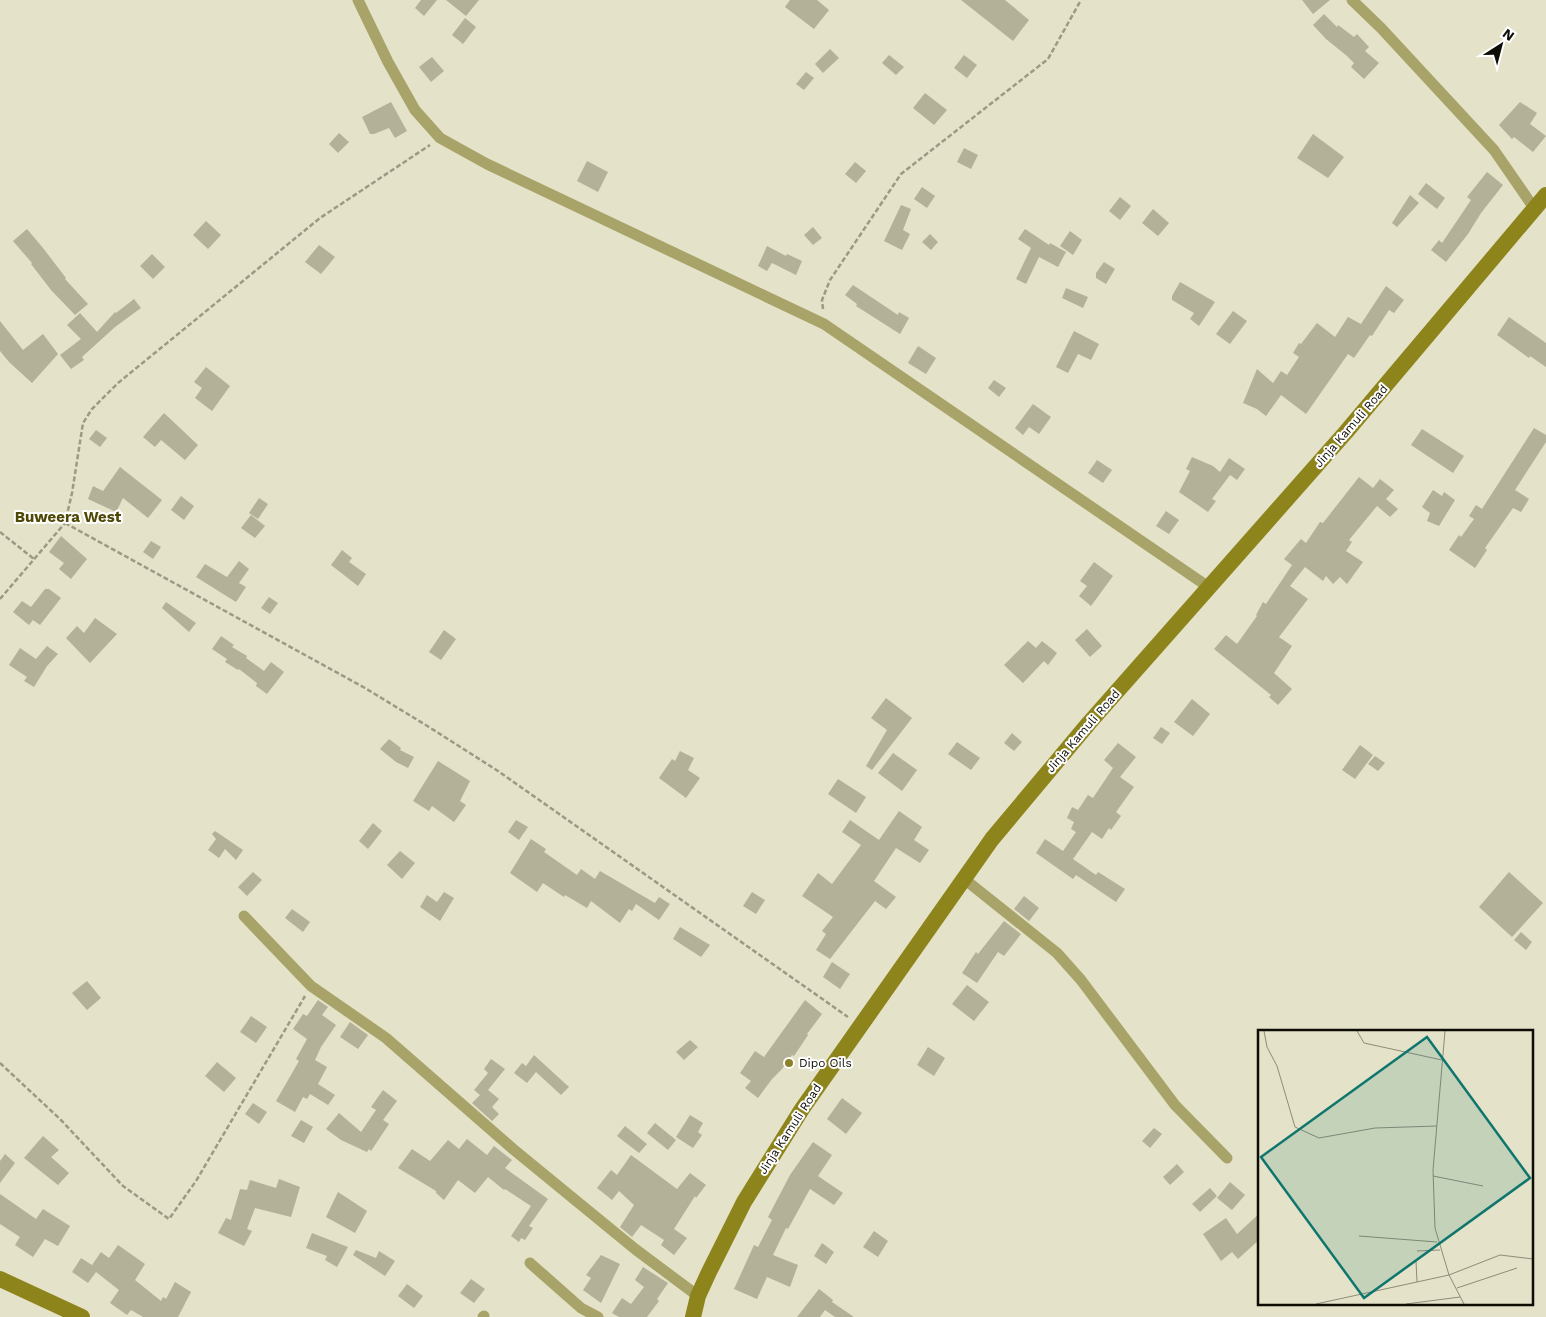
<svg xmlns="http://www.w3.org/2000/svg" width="1546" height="1317" font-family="'Work Sans',sans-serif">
<rect width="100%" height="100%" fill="#e4e2c8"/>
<g fill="#b3b197">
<polygon points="421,0 437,0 424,16 415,8"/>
<polygon points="446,0 479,0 466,16"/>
<polygon points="790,0 817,0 829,10 814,29 785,7"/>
<polygon points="961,0 1005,0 1029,20 1013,41"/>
<polygon points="1302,0 1330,0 1313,14"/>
<polygon points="1324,14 1337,27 1338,25 1354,37 1357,34 1369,47 1365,51 1379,63 1364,79 1351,67 1354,63 1347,56 1326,39 1313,25"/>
<polygon points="465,18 476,27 463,44 452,35"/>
<polygon points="830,49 839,58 823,73 815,64"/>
<polygon points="889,55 904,67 896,75 882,63"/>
<polygon points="964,55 977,65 967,78 954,68"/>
<polygon points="432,57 444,71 431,82 419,67"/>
<polygon points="806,72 814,78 804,90 796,84"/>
<polygon points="925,93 947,110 934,125 913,108"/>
<polygon points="391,102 407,131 395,138 389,128 374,134 370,134 362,117"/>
<polygon points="1520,102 1537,113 1530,124 1546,136 1533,152 1514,137 1512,139 1499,125"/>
<polygon points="339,133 349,142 338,153 329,144"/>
<polygon points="1313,134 1344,157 1328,178 1297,158"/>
<polygon points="964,148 978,155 971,169 957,162"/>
<polygon points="587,161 608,172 598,192 577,181"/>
<polygon points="855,162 866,171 856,183 845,174"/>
<polygon points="1487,172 1503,185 1481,213 1468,234 1446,262 1431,250 1439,240 1442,243 1471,200 1467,197"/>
<polygon points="1426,183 1445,198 1437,209 1418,194"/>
<polygon points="922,187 935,196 927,208 914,199"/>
<polygon points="1410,195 1419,203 1397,227 1392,223"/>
<polygon points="1120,197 1131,206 1120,220 1109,211"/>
<polygon points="901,205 911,209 903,230 910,234 902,250 884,241"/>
<polygon points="1153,209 1169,223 1158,236 1142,223"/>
<polygon points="206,221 221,235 208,249 193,235"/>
<polygon points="813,227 822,238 813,245 804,235"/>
<polygon points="27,229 43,248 66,278 65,279 88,304 75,315 51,290 31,264 32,263 13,241"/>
<polygon points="1025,229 1049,245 1050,243 1066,252 1058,267 1039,257 1026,284 1016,279 1031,248 1018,239"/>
<polygon points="1070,231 1082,240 1073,255 1060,246"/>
<polygon points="930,234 938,242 931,250 922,242"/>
<polygon points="319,245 335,257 321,274 305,262"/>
<polygon points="767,246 786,256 787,254 802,261 796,275 772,263 767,271 758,266"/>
<polygon points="152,254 165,267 153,279 140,266"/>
<polygon points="1104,262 1115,269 1106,284 1096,278 1096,273"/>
<polygon points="1180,282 1215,302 1199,326 1190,319 1194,313 1172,300 1172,296"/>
<polygon points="853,285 898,315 899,312 909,318 900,334 856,306 857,304 845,295"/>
<polygon points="1386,286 1404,300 1394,313 1389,310 1372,336 1370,335 1354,358 1348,354 1306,414 1281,395 1266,416 1257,409 1243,403 1257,369 1273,383 1281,371 1287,375 1299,357 1293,353 1299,343 1301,344 1317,323 1335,337 1348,317 1361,324"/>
<polygon points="1066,288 1088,297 1083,308 1062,298"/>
<polygon points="134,299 141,308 115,327 82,357 84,360 71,369 60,355 81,339 67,325 80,313 97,332 115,312 116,313"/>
<polygon points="1233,311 1247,321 1230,344 1216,334"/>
<polygon points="1509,317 1546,343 1546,367 1530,356 1529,358 1497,335"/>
<polygon points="0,321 23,350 43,334 58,354 32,383 9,362 0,351"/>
<polygon points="1074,331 1099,344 1091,360 1078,354 1068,373 1056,367"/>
<polygon points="918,346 936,358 926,374 908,363"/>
<polygon points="206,367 230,386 212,411 195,398 202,388 194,382"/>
<polygon points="994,380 1006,388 999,397 988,388"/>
<polygon points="1033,404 1051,417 1039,434 1029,427 1023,435 1015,428"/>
<polygon points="164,413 198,445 185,460 161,440 155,447 143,437"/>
<polygon points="1534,428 1546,435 1546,442 1515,490 1529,499 1521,512 1513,508 1485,548 1487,550 1475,568 1449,550 1459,535 1461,537 1474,519 1469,516 1476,505 1482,509"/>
<polygon points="1422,429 1464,456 1453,473 1411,445"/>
<polygon points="96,430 107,438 100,447 89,439"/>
<polygon points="1192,457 1213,466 1220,472 1229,458 1245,469 1237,480 1230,475 1212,499 1216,501 1208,512 1179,492 1190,471 1186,469"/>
<polygon points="1097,460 1112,470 1103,483 1088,473"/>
<polygon points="120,467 162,500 148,518 123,498 116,512 88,499 93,486 103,491"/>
<polygon points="1359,477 1373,488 1380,479 1394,490 1386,499 1398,509 1390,517 1377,506 1349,540 1352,542 1346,551 1363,562 1347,584 1340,577 1333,584 1326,576 1323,581 1305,567 1290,586 1308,599 1279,637 1292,646 1274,673 1292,689 1278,705 1269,697 1271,695 1214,649 1226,635 1237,644 1257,616 1256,615 1263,602 1266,604 1292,565 1284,559 1301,539 1306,543 1320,522 1323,523"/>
<polygon points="1433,490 1442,496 1444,492 1455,500 1439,526 1427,521 1430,513 1422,507"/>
<polygon points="181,496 194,506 184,520 171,510"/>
<polygon points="259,498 268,504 258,519 249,513"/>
<polygon points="1166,511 1179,520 1169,534 1156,526"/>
<polygon points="251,515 265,526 255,538 241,528"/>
<polygon points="61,536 87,559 71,579 59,569 64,563 49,552"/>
<polygon points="151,541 161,547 153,559 143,552"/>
<polygon points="342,550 352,558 349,562 366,574 358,586 331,565"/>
<polygon points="239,561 249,569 239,583 246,587 236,602 196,577 205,564 227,577"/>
<polygon points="1094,562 1113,576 1091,606 1079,596 1087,586 1080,581"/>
<polygon points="45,589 49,589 61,598 40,625 33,620 29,625 13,612 22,601 31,607"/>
<polygon points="269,597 278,603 270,614 261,608"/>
<polygon points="166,602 196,623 189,632 162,608"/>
<polygon points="95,618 117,634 90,663 66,638 77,626 84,633"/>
<polygon points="1087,629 1102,646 1090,657 1075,640"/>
<polygon points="444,630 456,639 441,660 429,652"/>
<polygon points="221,636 234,645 232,647 247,656 246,658 264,671 271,662 284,672 267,694 256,686 257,683 239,669 238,670 225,662 227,659 212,649"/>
<polygon points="1028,641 1036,648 1042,641 1057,653 1048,665 1044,661 1023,683 1004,665"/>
<polygon points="47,646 58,654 47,666 34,687 24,681 27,677 9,665 20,648 36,659"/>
<polygon points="886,698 912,718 872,770 866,766 887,730 871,718"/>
<polygon points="1192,699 1210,714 1193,736 1174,722"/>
<polygon points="1161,727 1170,733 1162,744 1153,738"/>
<polygon points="1012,733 1022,742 1014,751 1004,743"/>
<polygon points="389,739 401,748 400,750 414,757 408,768 396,762 380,749"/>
<polygon points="957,742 980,758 971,770 948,754"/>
<polygon points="1118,743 1136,757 1120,777 1134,787 1116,812 1121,816 1111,830 1109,828 1102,839 1092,832 1073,859 1096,875 1098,872 1125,889 1116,902 1076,875 1073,879 1036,853 1045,839 1063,851 1076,832 1071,829 1074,822 1067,818 1072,807 1078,810 1088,795 1093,798 1113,768 1104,760"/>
<polygon points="1360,745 1373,755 1355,779 1342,770"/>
<polygon points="680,751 694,758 688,770 700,778 686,798 659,778 672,759 675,761"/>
<polygon points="893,753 917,770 902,791 878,773"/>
<polygon points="1375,756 1385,763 1378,771 1368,764"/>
<polygon points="438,761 470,781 460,801 466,805 454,822 432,806 429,811 413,801"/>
<polygon points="838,779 866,797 856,813 828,794"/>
<polygon points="899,811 922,827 914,840 929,850 920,863 896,848 874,881 896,897 886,909 875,901 830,959 816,950 826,934 822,931 833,917 802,896 818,873 832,884 861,845 842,832 850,820 879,840"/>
<polygon points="516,820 528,827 519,840 508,832"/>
<polygon points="373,823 382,831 368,849 359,841"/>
<polygon points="215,831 243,850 236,860 225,849 219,858 208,850 216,839 212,834"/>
<polygon points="531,839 546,849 544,852 577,875 581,869 595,879 600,871 655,903 659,897 670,904 659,920 636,904 632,911 629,909 620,923 591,901 587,908 565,895 564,897 543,883 537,892 510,873"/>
<polygon points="400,851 415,863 402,879 387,865"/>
<polygon points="253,872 262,880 247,896 238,887"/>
<polygon points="1509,872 1543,903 1512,937 1479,907"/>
<polygon points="444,892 454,898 440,921 420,907 427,895 437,902"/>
<polygon points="752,892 765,900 756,914 743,906"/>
<polygon points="1024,896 1039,908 1029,921 1014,909"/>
<polygon points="292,909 310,922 303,932 285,918"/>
<polygon points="1004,921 1021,934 1004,956 998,952 977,983 962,973 976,952 978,954"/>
<polygon points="680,927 710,945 701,957 673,939"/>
<polygon points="1521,932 1532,942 1526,950 1514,940"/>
<polygon points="832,962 850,974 840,989 823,977"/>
<polygon points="87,981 101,998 87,1010 72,993"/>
<polygon points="967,985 989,1002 974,1021 952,1004"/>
<polygon points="318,1000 328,1007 322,1015 336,1025 321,1047 315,1060 327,1067 318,1084 335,1095 328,1105 310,1094 307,1099 303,1097 295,1112 276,1101 299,1061 296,1059 307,1039 293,1029 303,1014 307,1016"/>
<polygon points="805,1000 822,1014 807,1034 808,1035 794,1056 792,1055 782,1069 772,1079 758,1098 745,1088 751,1081 740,1073 755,1051 764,1057"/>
<polygon points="251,1016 267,1027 256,1043 240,1032"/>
<polygon points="350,1022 368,1035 358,1049 340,1037"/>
<polygon points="690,1040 698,1047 684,1060 676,1052"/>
<polygon points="928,1047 945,1058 934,1076 917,1065"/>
<polygon points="534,1055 569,1087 561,1095 536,1072 527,1083 514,1073 522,1063 526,1066"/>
<polygon points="491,1059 505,1069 488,1090 499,1099 492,1107 499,1114 492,1121 472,1103 480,1095 474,1090 488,1073 484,1069"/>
<polygon points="217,1062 236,1078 224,1092 205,1076"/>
<polygon points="383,1090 397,1101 383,1120 389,1124 371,1151 369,1149 367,1152 341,1140 326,1129 339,1113 361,1132 376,1110 371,1107"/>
<polygon points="842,1098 862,1113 846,1134 827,1119"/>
<polygon points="253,1103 267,1112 259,1124 245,1114"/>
<polygon points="690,1115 703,1123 698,1132 702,1135 693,1148 676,1137"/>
<polygon points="301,1120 313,1127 304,1143 291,1136"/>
<polygon points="655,1123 676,1140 668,1150 647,1133"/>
<polygon points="625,1126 647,1144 639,1153 617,1136"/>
<polygon points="1154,1128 1162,1134 1150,1148 1142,1141"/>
<polygon points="43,1136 59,1150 51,1157 69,1173 58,1185 24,1158"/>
<polygon points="467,1139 487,1155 494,1146 512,1160 505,1168 548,1199 529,1226 533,1228 525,1240 521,1238 519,1242 511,1236 531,1206 505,1189 504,1190 488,1177 475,1193 458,1180 444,1200 436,1193 436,1191 398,1168 412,1149 430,1161 448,1140 459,1149"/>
<polygon points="813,1142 832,1155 818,1176 843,1193 834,1205 810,1189 788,1229 786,1228 773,1255 798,1265 790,1287 767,1277 757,1299 734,1289 754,1245 758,1247 772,1220 768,1217 790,1175"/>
<polygon points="5,1154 15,1163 0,1183 0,1161"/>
<polygon points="631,1155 677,1189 690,1173 706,1185 696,1198 695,1196 674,1229 687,1238 674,1255 661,1245 664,1240 641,1225 632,1237 620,1227 634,1205 619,1191 612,1200 597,1188 611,1170 617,1175"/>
<polygon points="1177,1164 1184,1172 1170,1185 1163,1177"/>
<polygon points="279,1179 300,1187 291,1217 255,1208 247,1229 252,1231 244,1246 218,1233 226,1218 231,1220 240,1189 247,1190 250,1180 276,1188"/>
<polygon points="1230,1182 1245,1195 1232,1210 1217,1198"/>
<polygon points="1210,1188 1217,1196 1200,1212 1192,1204"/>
<polygon points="338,1192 367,1211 355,1233 326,1217"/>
<polygon points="0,1194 36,1219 43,1209 70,1226 58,1246 45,1239 33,1257 15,1245 20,1237 0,1224"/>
<polygon points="1260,1213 1260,1239 1238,1259 1232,1252 1221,1261 1203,1234 1226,1218 1237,1234"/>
<polygon points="874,1231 888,1241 878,1257 863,1247"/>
<polygon points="312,1233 348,1247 337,1267 325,1260 327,1256 306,1248"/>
<polygon points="822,1243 834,1252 826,1264 814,1256"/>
<polygon points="118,1245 145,1264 135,1280 161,1301 163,1297 166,1299 175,1282 191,1292 178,1317 143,1317 131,1310 127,1315 110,1303 119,1290 96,1272 88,1283 72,1272 81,1258 92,1265 101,1252 109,1258"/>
<polygon points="356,1250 376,1258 379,1251 395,1261 385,1276 353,1255"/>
<polygon points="601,1255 620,1264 601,1303 583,1290 591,1278 586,1275"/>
<polygon points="643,1267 668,1283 657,1299 659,1301 647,1317 619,1317 612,1313 622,1298 631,1304 644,1287 635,1280"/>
<polygon points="471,1279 485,1289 474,1303 460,1293"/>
<polygon points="407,1284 423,1296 414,1308 398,1296"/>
<polygon points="819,1289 833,1300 832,1302 854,1317 835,1317 825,1310 820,1317 797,1317"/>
</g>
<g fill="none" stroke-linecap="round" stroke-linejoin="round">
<g stroke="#9c9a87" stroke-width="2.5" stroke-dasharray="5 2.5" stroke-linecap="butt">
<polyline points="823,309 822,300 830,280 901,174 1048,59 1081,0"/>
<polyline points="65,523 365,688 429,727 498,771 848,1017"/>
<polyline points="0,532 34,559"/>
<polyline points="0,599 65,523 72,493 83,423 92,409 118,383 320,218 430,145"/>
<polyline points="0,1063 60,1119 123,1186 169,1219 196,1181 305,996"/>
</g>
<g stroke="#a8a369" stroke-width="11">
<polyline points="358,0 388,62 415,110 440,138 487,164 824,324 1210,588"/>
<polyline points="1352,0 1381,28 1494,150 1534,208"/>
<polyline points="963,878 1057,953 1081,980 1175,1105 1227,1158"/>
<polyline points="244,916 311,986 386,1038 513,1149 635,1249 698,1296"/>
<polyline points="530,1263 581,1308 598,1317"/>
<polyline points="483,1317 484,1316"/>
</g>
<g stroke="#8e841c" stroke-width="16">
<polyline points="0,1279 82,1317"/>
<polyline points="693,1317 698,1296 709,1272 744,1202 802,1109 992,839 1089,723 1346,432 1546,195"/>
</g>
</g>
<circle fill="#8b8129" stroke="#fff" stroke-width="2" cx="789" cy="1063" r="5"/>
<g text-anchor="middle" stroke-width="4" stroke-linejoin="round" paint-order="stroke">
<g font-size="12" fill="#0d0c05" stroke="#fff">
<text transform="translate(1351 426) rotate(-49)" y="4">Jinja Kamuli Road</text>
<text transform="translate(1083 731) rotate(-49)" y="4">Jinja Kamuli Road</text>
<text transform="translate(790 1129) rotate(-57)" y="4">Jinja Kamuli Road</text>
</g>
<g font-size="12" fill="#0d0c05" stroke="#fff" text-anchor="start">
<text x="799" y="1067">Dipo Oils</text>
</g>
<g font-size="15" font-weight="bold" fill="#4f4807" stroke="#fff">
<text x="68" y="522">Buweera West</text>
</g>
</g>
<g transform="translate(1258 1030)">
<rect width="275" height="275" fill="#e4e2c8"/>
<path fill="none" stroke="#8e8c7a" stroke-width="1" d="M6,1L9,17L19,36L37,97L61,108L117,98L179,96M99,1L106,13L184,30M187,1L175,140L177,198L191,245L206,274M175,146L225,156M101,206L179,212M159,221L182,220M158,231L159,252M199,258L259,238M58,274L191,245L242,225L275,229M148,274L202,267"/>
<path fill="#0f766e" fill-opacity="0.15" stroke="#0f766e" stroke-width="2.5" d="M169,7L272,148L106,268L3,127Z"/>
<rect width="275" height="275" fill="none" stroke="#0d0c05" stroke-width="2.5"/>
</g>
<g transform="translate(1501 45) rotate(36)" stroke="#ffffff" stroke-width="4" paint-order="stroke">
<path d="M0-4L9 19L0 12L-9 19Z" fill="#0d0c05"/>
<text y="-8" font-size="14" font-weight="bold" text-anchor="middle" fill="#0d0c05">N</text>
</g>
</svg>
